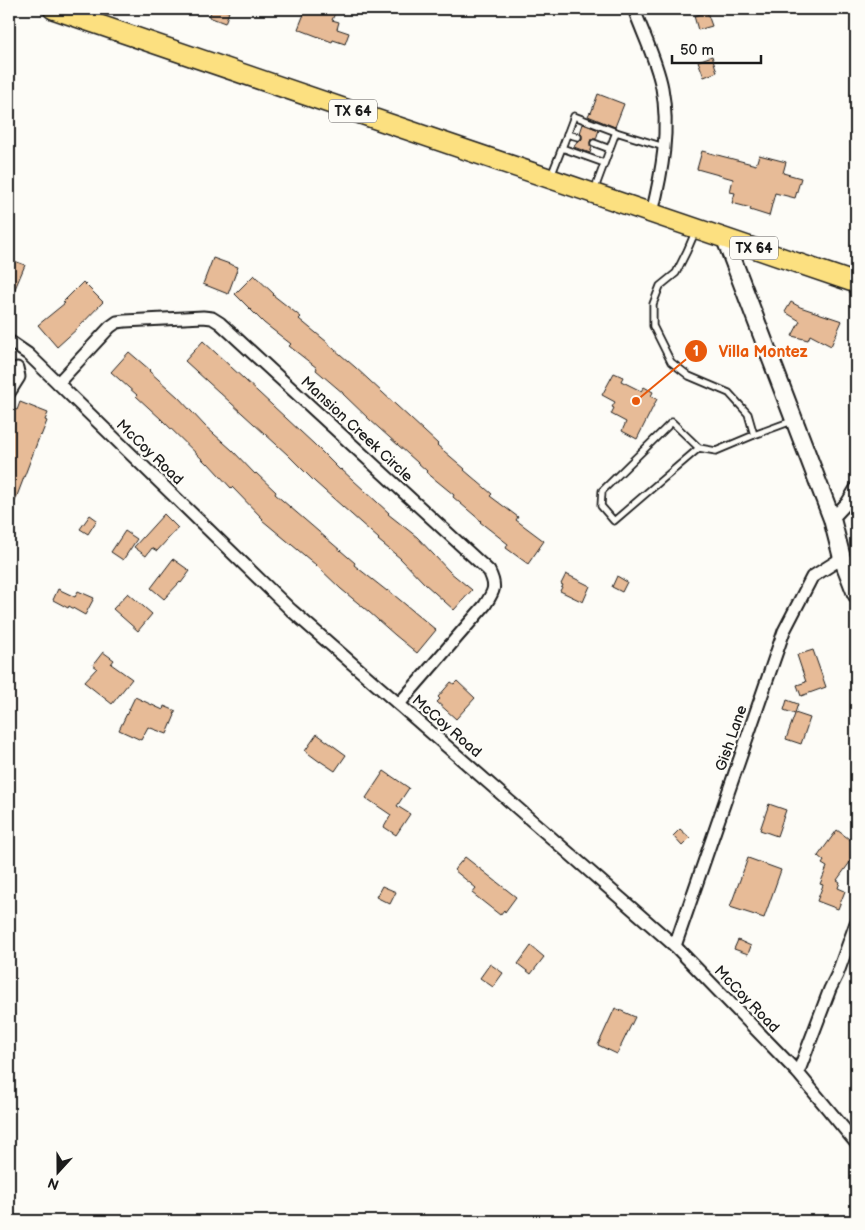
<svg xmlns="http://www.w3.org/2000/svg" width="865" height="1230" font-family="'Balsamiq Sans',sans-serif">
<rect width="100%" height="100%" fill="#fdfcf7"/>
<filter id="ink" filterUnits="userSpaceOnUse"><feTurbulence type="fractalNoise" baseFrequency=".02" numOctaves="2"/><feDisplacementMap in="SourceGraphic" scale="10" xChannelSelector="R" yChannelSelector="G"/><feConvolveMatrix kernelMatrix="1 2 1 2 8 2 1 2 1" color-interpolation-filters="sRGB"/></filter>
<g filter="url(#ink)">
<g fill="#e7bb97" stroke="#1c1c1c">
<polygon points="212,9 221,9 229,12 225,23 209,17"/>
<polygon points="306,9 337,9 332,20 339,22 337,29 349,33 345,44 333,40 332,42 298,29"/>
<polygon points="707,12 712,26 698,30 694,16"/>
<polygon points="712,56 717,72 704,77 698,61"/>
<polygon points="598,94 624,104 615,127 588,116 590,112 591,113"/>
<polygon points="583,124 599,130 596,139 591,139 590,142 590,146 592,147 590,153 574,147 577,141 580,141 582,139 582,135 580,133"/>
<polygon points="702,151 756,165 759,155 786,162 783,173 801,178 795,198 775,193 769,216 750,210 751,208 732,203 735,193 730,192 733,179 697,169"/>
<polygon points="213,258 238,267 228,294 203,284"/>
<polygon points="9,259 25,265 9,303"/>
<polygon points="254,275 274,294 273,295 301,317 299,319 327,342 327,343 355,367 438,444 437,445 465,469 464,470 492,494 490,496 518,517 516,520 544,541 528,564 506,548 508,544 480,522 481,521 453,497 454,495 426,472 427,471 370,420 343,394 343,393 316,370 317,368 289,346 291,344 264,323 235,294"/>
<polygon points="83,282 103,302 78,328 57,347 38,325 65,303 63,302"/>
<polygon points="791,302 800,307 842,321 831,346 810,335 808,340 792,336 800,321 785,312"/>
<polygon points="203,341 314,444 340,470 341,469 389,513 388,514 417,537 450,572 472,590 454,610 425,584 400,558 378,540 379,539 315,482 288,455 185,361"/>
<polygon points="129,352 150,370 149,371 178,397 205,426 232,450 255,474 256,473 276,492 275,494 355,563 354,565 387,591 388,590 436,630 417,653 395,635 369,612 341,589 316,565 262,520 263,519 232,487 231,488 208,463 207,464 161,419 136,396 137,395 111,372"/>
<polygon points="614,373 623,377 621,381 641,391 644,387 653,392 651,396 657,399 637,439 622,431 626,422 611,414 614,408 612,407 615,402 602,395"/>
<polygon points="20,402 48,413 45,420 47,421 41,436 40,435 9,517 9,423 14,409 17,410"/>
<polygon points="164,514 178,528 157,551 152,548 146,556 134,547"/>
<polygon points="90,515 97,520 88,534 80,529"/>
<polygon points="125,531 137,539 123,560 111,552"/>
<polygon points="173,559 190,571 181,583 180,582 164,599 151,588"/>
<polygon points="566,574 590,586 583,602 560,591 563,585 561,584"/>
<polygon points="617,576 627,582 622,592 612,587"/>
<polygon points="58,589 75,597 78,591 94,598 85,615 69,606 68,608 53,600"/>
<polygon points="128,593 152,614 138,631 113,609"/>
<polygon points="813,650 826,687 801,696 797,685 806,682 797,655"/>
<polygon points="103,652 114,660 111,664 132,679 112,704 84,682 97,668 93,665"/>
<polygon points="457,681 475,698 456,719 437,702 440,699 438,697 451,682 454,684"/>
<polygon points="135,697 163,710 164,706 176,711 174,714 175,715 167,734 148,727 141,740 119,730"/>
<polygon points="787,700 798,704 795,713 810,718 801,744 786,739 795,714 784,710"/>
<polygon points="317,734 346,755 335,771 320,761 320,762 305,751"/>
<polygon points="384,771 409,788 397,806 410,814 396,835 384,827 391,815 366,798"/>
<polygon points="769,804 786,810 777,836 760,830"/>
<polygon points="680,829 690,838 682,846 673,836"/>
<polygon points="837,830 856,844 856,854 837,880 840,882 838,888 845,891 838,909 817,901 823,885 820,884 827,867 822,864 824,861 818,856"/>
<polygon points="465,857 516,897 505,912 504,910 500,915 472,893 476,888 454,870"/>
<polygon points="748,858 781,870 764,918 730,907"/>
<polygon points="382,886 396,892 390,904 376,897"/>
<polygon points="738,940 751,946 748,954 734,949"/>
<polygon points="531,946 544,957 531,974 518,964"/>
<polygon points="490,964 503,973 493,987 480,978"/>
<polygon points="615,1008 635,1017 617,1054 598,1045"/>
</g>
<g fill="none" stroke-linecap="round" stroke-linejoin="round">
<defs>
<g id="service">
<polyline points="567,134 578,137"/>
<polyline points="594,143 610,149"/>
<polyline points="604,163 562,148 574,116 616,132"/>
<polyline points="551,176 562,148"/>
<polyline points="594,191 616,132 664,147"/>
<polyline points="696,230 687,251 676,273 660,286 653,304 653,326 671,362 689,376 729,393 748,414 754,435"/>
<polyline points="699,448 614,521 601,506 602,491 672,422 699,448 716,451 754,435 792,421"/>
</g>
<g id="minor">
<path d="M634,9C643,34 657,61 662,88C670,130 662,172 652,213"/>
<polyline points="9,341 28,354 291,610 675,946 798,1073 856,1143"/>
<path d="M58,383L110,327L117,322L125,321L203,317L212,318L220,323L489,571C497,587 494,591 485,605L399,704"/>
<polyline points="9,393 19,377 17,368"/>
<polyline points="832,519 847,503 856,488"/>
<polyline points="675,946 784,631 812,577 842,558"/>
<polyline points="798,1073 830,989 837,975 856,923"/>
</g>
<polyline id="secondary" points="725,239 832,519 842,558 856,594"/>
<polyline id="primary" points="53,9 856,283"/>
</defs>
<use href="#service" stroke="#1c1c1c" stroke-width="9"/>
<use href="#minor" stroke="#1c1c1c" stroke-width="15"/>
<use href="#secondary" stroke="#1c1c1c" stroke-width="20"/>
<use href="#primary" stroke="#1c1c1c" stroke-width="22"/>
<use href="#service" stroke="#fdfcf7" stroke-width="5.5"/>
<use href="#minor" stroke="#fdfcf7" stroke-width="11"/>
<use href="#secondary" stroke="#fdfcf7" stroke-width="16"/>
<use href="#primary" stroke="#fce080" stroke-width="19"/>
</g>
</g>
<g text-anchor="middle" stroke-width="4.5" stroke-linejoin="round" paint-order="stroke">
<g fill="#fdfcf7" stroke="#605f5e" stroke-width="1">
<rect x="329" y="99.5" width="48" height="23" rx="4"/>
<rect x="730" y="236.5" width="48" height="23" rx="4"/>
</g>
<g font-size="14" font-weight="bold" fill="#1c1c1c">
<text x="353" y="116">TX 64</text>
<text x="754" y="253">TX 64</text>
</g>
<g font-size="15" fill="#1c1c1c" stroke="#fdfcf7">
<text transform="translate(357 429) rotate(43)" y="5">Mansion Creek Circle</text>
<text transform="translate(150 452) rotate(44)" y="5">McCoy Road</text>
<text transform="translate(447 726) rotate(41)" y="5">McCoy Road</text>
<text transform="translate(731 738) rotate(-71)" y="5">Gish Lane</text>
<text transform="translate(747 999) rotate(46)" y="5">McCoy Road</text>
</g>
</g>
<path fill="none" stroke="#e8590c" stroke-width="2" d="M636 401L696 351"/>
<g fill="#e8590c" stroke="#fdfcf7" stroke-width="2">
<circle cx="636" cy="401" r="5"/>
<circle cx="696" cy="351" r="12"/>
</g>
<g font-size="15" text-anchor="middle" font-weight="bold" fill="#fff">
<text x="696" y="356">1</text>
</g>
<g font-size="16" text-anchor="middle" font-weight="bold" fill="#e8590c" stroke="#fdfcf7" stroke-width="4.5" stroke-linejoin="round" paint-order="stroke">
<text x="763" y="357">Villa Montez</text>
</g>
<rect width="865" height="1230" fill="none" stroke="#fdfcf7" stroke-width="30"/>
<rect x="15" y="15" width="835" height="1200" fill="none" stroke="#1c1c1c" stroke-width="2" filter="url(#ink)"/>
<g transform="translate(58 1172) rotate(201)" stroke="#fdfcf7" stroke-width="4" paint-order="stroke">
<path d="M0-4L9 19L0 12L-9 19Z" fill="#1c1c1c"/>
<text y="-8" font-size="14" font-weight="bold" text-anchor="middle" fill="#1c1c1c">N</text>
</g>
<path d="M672 55v8h89v-8" fill="none" stroke="#1c1c1c" stroke-width="2.5"/>
<text x="680" y="55" font-size="15" fill="#1c1c1c" stroke="#fdfcf7" stroke-width="4" paint-order="stroke">50 m</text>
</svg>
